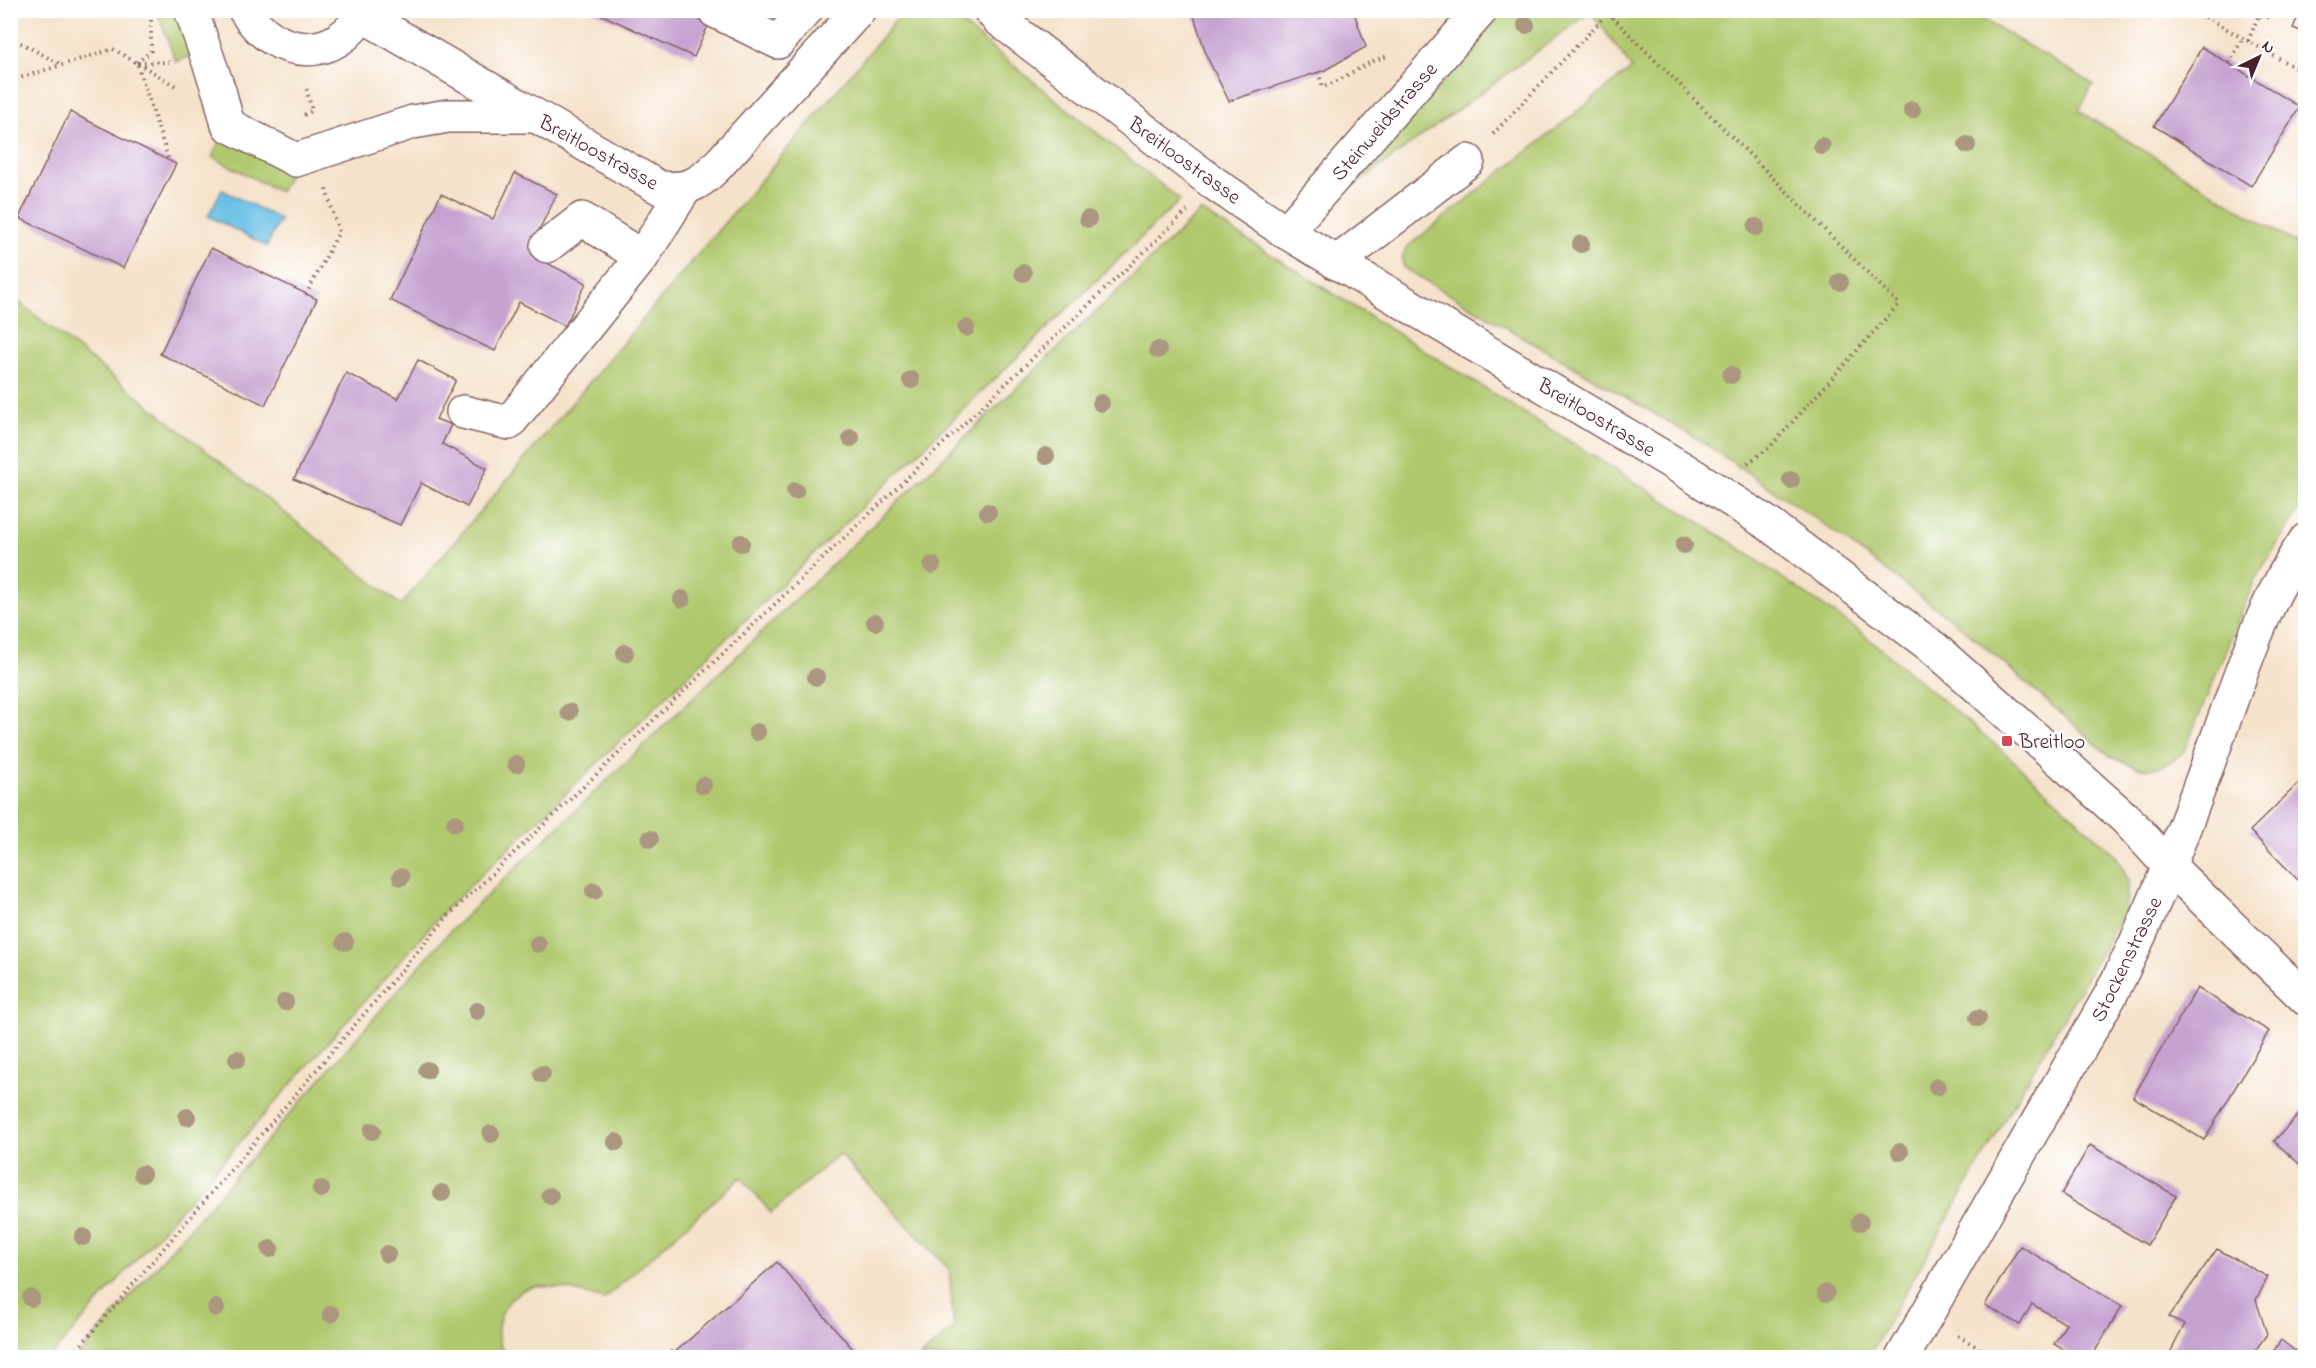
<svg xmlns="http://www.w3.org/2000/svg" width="2316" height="1368" font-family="'Indie Flower',sans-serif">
<rect width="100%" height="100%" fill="#fff"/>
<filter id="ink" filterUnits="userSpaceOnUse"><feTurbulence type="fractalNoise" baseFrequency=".0167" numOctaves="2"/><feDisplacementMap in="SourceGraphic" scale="12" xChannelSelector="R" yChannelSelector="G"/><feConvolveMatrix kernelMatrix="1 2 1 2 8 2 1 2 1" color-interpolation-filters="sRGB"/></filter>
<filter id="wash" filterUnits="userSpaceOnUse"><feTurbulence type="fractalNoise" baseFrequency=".008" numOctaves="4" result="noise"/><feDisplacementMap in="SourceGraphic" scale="24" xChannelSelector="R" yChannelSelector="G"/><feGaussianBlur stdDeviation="1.35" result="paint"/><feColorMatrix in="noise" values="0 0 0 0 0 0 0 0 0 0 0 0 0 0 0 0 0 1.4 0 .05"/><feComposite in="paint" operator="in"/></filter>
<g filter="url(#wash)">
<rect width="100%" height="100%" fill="#f5e2ca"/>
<g fill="#b0c96e" stroke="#7d744c" stroke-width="1.5">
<path d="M1505,10L1969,11L2093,84L2079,111L2305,249V501L2255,579L2185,750C2158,776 2141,771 2110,756L1968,632L1825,525L1696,438L1404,268L1402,259L1406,248L1632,68L1591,12L1351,188Z"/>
<polygon points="157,11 191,11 204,49 176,62"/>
<polygon points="904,11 946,11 1180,200 445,910 50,1357 11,1357 11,296 401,605"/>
<polygon points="228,125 296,160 280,192 212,157"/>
<path d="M1201,211L1729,541L1862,633L2004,752L2117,857L2128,880L2125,911L1868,1357H920L954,1328L949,1269L839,1154L771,1213L741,1177L604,1299C567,1290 516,1268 500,1319C495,1334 498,1346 508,1357H77L451,930Z"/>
</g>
<polygon fill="#67bfe5" stroke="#586f88" stroke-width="1.5" points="222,190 280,219 267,246 208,216"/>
<g id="blocks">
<g fill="#c6a2d0">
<polygon points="591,10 715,10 694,57"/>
<polygon points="1192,10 1353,10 1366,47 1325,70 1229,101 1207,57"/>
<polygon points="2301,10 2306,10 2306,33 2293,28"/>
<polygon points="2202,47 2300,107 2251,186 2154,126"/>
<polygon points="70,112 176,164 123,268 19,218"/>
<polygon points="515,173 557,194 534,240 541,260 586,283 565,326 519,302 495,351 390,300 441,194 493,219"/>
<polygon points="211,248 317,299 265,405 160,354"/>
<polygon points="418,360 456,380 436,419 451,425 442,444 487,468 467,507 421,483 400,525 294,479 346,373 398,399"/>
<polygon points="2306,776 2306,878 2301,883 2250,831"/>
<polygon points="2197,988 2269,1031 2204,1140 2133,1097"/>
<polygon points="2306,1107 2306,1170 2274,1141"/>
<polygon points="2090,1145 2176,1196 2147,1245 2061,1194"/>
<polygon points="2020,1246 2122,1306 2091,1358 2077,1358 2054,1344 2066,1324 2032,1304 2020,1325 1985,1305"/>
<polygon points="2217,1249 2268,1277 2256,1300 2267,1334 2250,1358 2173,1358 2171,1351 2185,1324 2169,1317"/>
<polygon points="777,1262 859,1356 857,1358 664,1358 671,1351 674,1353"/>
<polygon points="2281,1340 2304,1358 2269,1358"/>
</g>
</g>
</g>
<g filter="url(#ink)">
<use href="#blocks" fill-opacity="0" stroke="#866363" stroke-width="1.5"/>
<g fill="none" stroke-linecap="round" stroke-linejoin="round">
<defs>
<g id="minor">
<polyline points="191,10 220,94 228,125 296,160 413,122 448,116 533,116"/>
<path d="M245,10C274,59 337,64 364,10"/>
<polyline points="990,10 997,18 1215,184 1286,232 1683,469 1767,523 1935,649 2126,819 2170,867 2306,999"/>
<polyline points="715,11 778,42 806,10"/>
<path d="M362,15L660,188C688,190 697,186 717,166L859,10"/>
<polyline points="1286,232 1481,10"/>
<polyline points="547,246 582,219 642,257"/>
<polyline points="1336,263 1468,161"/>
<polyline points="463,412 509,423 642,257 684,190"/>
<path d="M1902,1358L2110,996C2154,911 2187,822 2220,731C2244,666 2265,598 2306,540"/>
</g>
</defs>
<use href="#minor" stroke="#866363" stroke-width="36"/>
<g stroke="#866363" stroke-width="4" stroke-dasharray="1.5 4.5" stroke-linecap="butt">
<polyline points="2195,11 2306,74"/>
<polyline points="1608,13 1899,304 1769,448 1745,465"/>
<polyline points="10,37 62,65"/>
<polyline points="2248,41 2259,15 2270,18 2273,10"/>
<polyline points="137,63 151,51 151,11"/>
<polyline points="138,63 177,87"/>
<polyline points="138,63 169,62"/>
<polyline points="2229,63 2243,38"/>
<path d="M1318,72L1323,87C1346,79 1365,61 1389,56"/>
<polyline points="10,81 113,49 137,63 169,161"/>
<polyline points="304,115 312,111 306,87"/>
<polyline points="1493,134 1610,11"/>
<polyline points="306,295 339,232 326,189"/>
<polyline points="1958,1336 1996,1358"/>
<polyline points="70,1358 448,916 1188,210"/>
</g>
<use href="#minor" stroke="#fff" stroke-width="33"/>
</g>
<g fill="#ab977f">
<circle cx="1526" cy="25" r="9"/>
<circle cx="1912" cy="110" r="9"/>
<circle cx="1967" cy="145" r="9"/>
<circle cx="1822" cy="146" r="9"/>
<circle cx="1088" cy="219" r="9"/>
<circle cx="1756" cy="227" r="9"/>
<circle cx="1581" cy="244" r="9"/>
<circle cx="1023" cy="273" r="9"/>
<circle cx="1840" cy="282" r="9"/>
<circle cx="966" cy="328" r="9"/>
<circle cx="1158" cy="350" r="9"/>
<circle cx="1731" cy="375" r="9"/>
<circle cx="911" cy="380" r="9"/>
<circle cx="1101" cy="403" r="9"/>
<circle cx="851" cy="438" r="9"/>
<circle cx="1046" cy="456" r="9"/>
<circle cx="1791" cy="480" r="9"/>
<circle cx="795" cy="491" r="9"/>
<circle cx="988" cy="512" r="9"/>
<circle cx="741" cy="543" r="9"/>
<circle cx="1684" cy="545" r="9"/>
<circle cx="932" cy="565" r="9"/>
<circle cx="682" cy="599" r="9"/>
<circle cx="875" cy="622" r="9"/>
<circle cx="625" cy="653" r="9"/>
<circle cx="816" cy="677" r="9"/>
<circle cx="569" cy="712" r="9"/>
<circle cx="757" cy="732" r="9"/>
<circle cx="516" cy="764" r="9"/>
<circle cx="703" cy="785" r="9"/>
<circle cx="455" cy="823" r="9"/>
<circle cx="650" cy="839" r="9"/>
<circle cx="401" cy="877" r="9"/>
<circle cx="594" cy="891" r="9"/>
<circle cx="345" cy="942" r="9"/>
<circle cx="538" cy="944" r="9"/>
<circle cx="285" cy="1002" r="9"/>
<circle cx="477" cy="1011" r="9"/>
<circle cx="1978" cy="1018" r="9"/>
<circle cx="237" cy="1059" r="9"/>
<circle cx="427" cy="1070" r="9"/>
<circle cx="542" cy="1074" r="9"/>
<circle cx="1937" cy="1087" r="9"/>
<circle cx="187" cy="1117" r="9"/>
<circle cx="372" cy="1131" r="9"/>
<circle cx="491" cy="1134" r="9"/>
<circle cx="616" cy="1142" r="9"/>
<circle cx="1900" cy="1152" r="9"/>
<circle cx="142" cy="1174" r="9"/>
<circle cx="321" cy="1189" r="9"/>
<circle cx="442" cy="1193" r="9"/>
<circle cx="550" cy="1196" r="9"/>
<circle cx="1860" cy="1222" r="9"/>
<circle cx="83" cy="1237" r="9"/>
<circle cx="270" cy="1249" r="9"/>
<circle cx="387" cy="1254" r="9"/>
<circle cx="1826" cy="1293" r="9"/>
<circle cx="31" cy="1298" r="9"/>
<circle cx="216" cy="1308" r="9"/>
<circle cx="331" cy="1314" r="9"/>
</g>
</g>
<rect fill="#d1495b" stroke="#fff" stroke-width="2" x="2001" y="735" width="12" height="12" rx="3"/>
<g text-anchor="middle" stroke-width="5" stroke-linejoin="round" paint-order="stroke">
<g font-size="21" fill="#4a1f2b" stroke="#fff">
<text transform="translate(1384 121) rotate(-49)" y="7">Steinweidstrasse</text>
<text transform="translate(599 152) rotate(29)" y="7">Breitloostrasse</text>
<text transform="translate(1185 160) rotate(36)" y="7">Breitloostrasse</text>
<text transform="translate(1597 417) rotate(31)" y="7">Breitloostrasse</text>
<text transform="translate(2126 959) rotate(-64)" y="7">Stockenstrasse</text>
</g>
<g font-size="21" fill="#4a1f2b" stroke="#fff" text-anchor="start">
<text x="2019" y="748">Breitloo</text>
</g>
</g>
<rect width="2316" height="1368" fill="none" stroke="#fff" stroke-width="36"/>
<g transform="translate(2259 57) rotate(43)" stroke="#ffffff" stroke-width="4.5" paint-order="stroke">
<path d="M0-4.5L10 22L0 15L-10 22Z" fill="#4a1f2b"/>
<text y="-9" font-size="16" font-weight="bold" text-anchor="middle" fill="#4a1f2b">N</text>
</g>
</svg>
